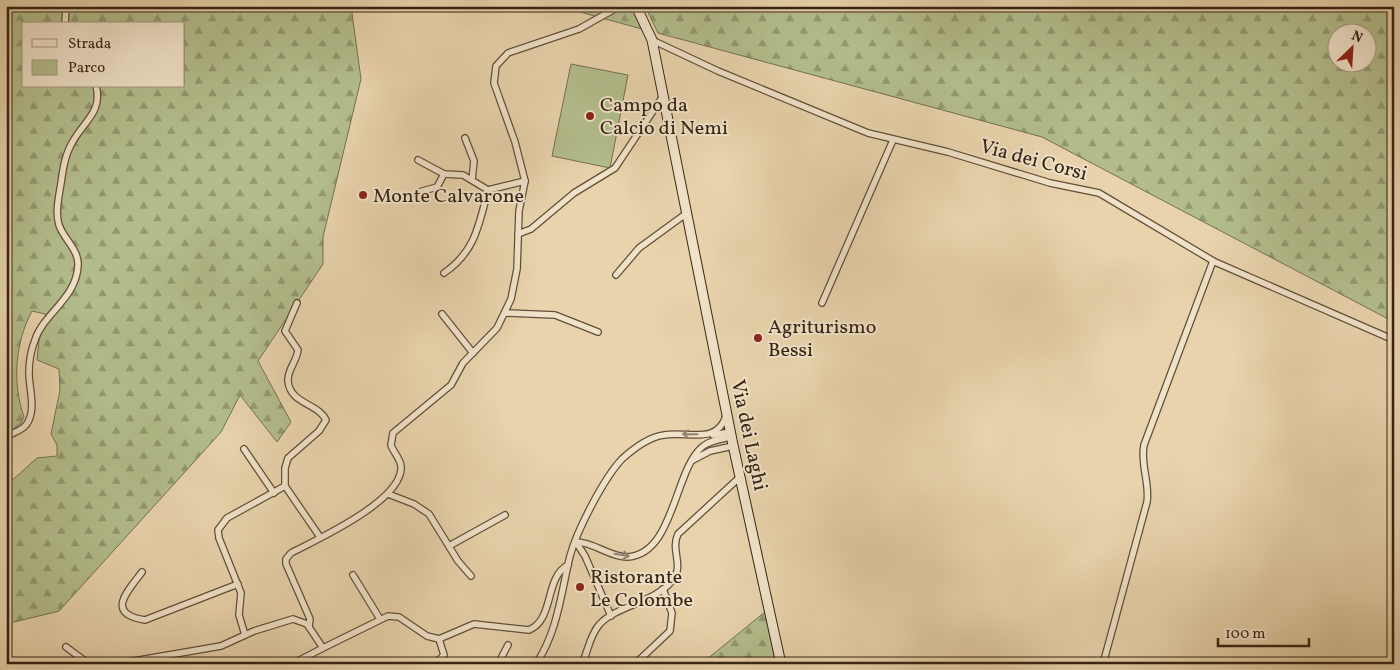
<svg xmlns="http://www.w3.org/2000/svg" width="1400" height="670" font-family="Vollkorn,serif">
<defs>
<pattern id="forest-firs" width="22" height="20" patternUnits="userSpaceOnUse" patternTransform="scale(1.25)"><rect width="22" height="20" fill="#b3bd8c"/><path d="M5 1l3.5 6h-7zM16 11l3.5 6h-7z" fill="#929971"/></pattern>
</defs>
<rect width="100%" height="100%" fill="#e8d3ac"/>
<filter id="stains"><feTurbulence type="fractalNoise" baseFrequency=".004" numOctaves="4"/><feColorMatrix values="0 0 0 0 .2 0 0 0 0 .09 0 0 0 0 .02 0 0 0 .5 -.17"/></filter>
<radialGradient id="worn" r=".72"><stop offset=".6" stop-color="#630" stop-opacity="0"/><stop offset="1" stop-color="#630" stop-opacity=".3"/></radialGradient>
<polygon fill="#b3bd8c" stroke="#747050" points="571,64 628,75 610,168 552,156"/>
<g fill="url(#forest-firs)" stroke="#747050" fill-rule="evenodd">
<path d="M6,6H351L361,79L323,237V264L258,361L291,422L277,442L240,395L221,432L59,611L6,624V488L9,483L37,458L57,456V445L51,434L60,390L59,369L37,360L40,331L47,323L45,314L32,311C15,343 12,382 24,417L21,423L6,434ZM24,24H184V86H24Z"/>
<polygon points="558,6 632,6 642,29"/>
<path d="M645,6H1394V322L1042,137L658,33ZM1338,32H1368V62H1338Z"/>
<polygon points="765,612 778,664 701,664"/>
</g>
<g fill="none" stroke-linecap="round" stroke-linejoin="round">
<defs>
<g id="street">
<polyline points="65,24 66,6"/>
<polyline points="652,40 718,71 868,133 948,152 1050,183 1099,193 1215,262 1394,340"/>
<polyline points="465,138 474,161 472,180"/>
<polyline points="418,160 444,174 463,175 488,190"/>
<polyline points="488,190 525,181"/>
<polyline points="419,192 437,187 444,174"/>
<polyline points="518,234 531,229 574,193 615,168 663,96"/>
<path d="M444,273C475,252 479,225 488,190"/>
<polyline points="616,275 639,248 687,213"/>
<path d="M297,303L285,331L298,350C297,361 287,370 288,381C290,404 318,403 326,420L319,431L288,458L285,468V486L320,537"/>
<polyline points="822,303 893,140"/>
<polyline points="505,313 555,315 598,332"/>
<polyline points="442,314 473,353"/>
<polyline points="713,435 730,432"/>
<path d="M6,437C12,433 21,431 26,425C37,411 29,389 29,373C29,363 31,350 35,340C43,314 77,298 78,265C79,250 63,238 59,225C55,212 59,196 61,183C63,169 65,155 72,143C83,122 103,112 96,86"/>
<polyline points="244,449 274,493"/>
<polyline points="693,460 710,451 733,446"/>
<polyline points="388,494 414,504 429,514 458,561 471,576"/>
<path d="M576,542C594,542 609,557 627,557C674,555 674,471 702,447C710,440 722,439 731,437"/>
<polyline points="576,542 585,556 611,616"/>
<polyline points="449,546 505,515"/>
<path d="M142,572C127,592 105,614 145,620L238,584"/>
<polyline points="353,575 380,619"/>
<path d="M309,627L310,619L286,564V559L291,553C318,539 404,500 401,466C400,458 393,452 391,445L393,433L451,385L463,363L497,328L511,299L517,269L519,211L525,181L515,142L494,83L496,66L508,53L579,29L620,6"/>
<polyline points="245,635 239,615 241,593 219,538 218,530 227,518 285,486"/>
<polyline points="66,647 89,664"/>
<path d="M116,664L221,646L254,631L293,619L307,624L323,648L388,616L399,617L427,636L439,639L474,624L529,630C555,619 544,578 568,565"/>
<polyline points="292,664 323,648"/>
<polyline points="435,664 444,655 439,639"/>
<polyline points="498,664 508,645"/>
<path d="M536,664C558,631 561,593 570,556C577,530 604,478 622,459C633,449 649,437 664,435C687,431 717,445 726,416"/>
<path d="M582,664C588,651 590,635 599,625C615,606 654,603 672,581C685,566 670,550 678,534L740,477"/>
<polyline points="635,664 670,631 672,613 663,589"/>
<path d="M1103,664L1147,502C1150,483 1140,464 1144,445L1213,261"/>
</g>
<polyline id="secondary" points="636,6 652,40 733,445 781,664"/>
</defs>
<use href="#street" stroke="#624f39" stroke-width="8"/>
<use href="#secondary" stroke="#352313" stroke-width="11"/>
<use href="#street" stroke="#f0e2c9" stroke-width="5.5"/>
<use href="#secondary" stroke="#f0e2c9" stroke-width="9"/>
</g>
<defs><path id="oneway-shaft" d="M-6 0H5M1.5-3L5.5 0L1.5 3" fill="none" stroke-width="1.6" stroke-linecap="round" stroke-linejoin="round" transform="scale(1.25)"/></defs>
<g stroke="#92826e">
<use href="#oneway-shaft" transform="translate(690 434) rotate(-179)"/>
<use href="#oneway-shaft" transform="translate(622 555) rotate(9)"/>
</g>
<g fill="#8f2418" stroke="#f0e2c9" stroke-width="2">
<circle cx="590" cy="116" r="5"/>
<circle cx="363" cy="195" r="5"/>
<circle cx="758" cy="338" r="5"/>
<circle cx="580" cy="587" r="5"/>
</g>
<g text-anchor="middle" stroke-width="4" stroke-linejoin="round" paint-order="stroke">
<g font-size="20" fill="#352313" stroke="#f0e2c9" text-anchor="start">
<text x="600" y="111">Campo da<tspan x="600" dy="23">Calcio di Nemi</tspan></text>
<text x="373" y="202">Monte Calvarone</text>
<text x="768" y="333">Agriturismo<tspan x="768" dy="23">Bessi</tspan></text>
<text x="590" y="583">Ristorante<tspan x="590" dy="23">Le Colombe</tspan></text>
</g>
<g font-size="20" fill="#352313" stroke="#f0e2c9">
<text transform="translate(1034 159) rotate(15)" y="7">Via dei Corsi</text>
<text transform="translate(750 435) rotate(78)" y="7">Via dei Laghi</text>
</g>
</g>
<rect width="1400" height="670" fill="none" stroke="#e8d3ac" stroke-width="25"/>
<rect x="8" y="8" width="1385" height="655" fill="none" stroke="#352313" stroke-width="2.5"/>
<rect x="12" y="12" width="1375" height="645" fill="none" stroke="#352313"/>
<rect x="22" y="22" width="162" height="65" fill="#f0e2c9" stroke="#a59680"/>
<rect x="32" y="39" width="25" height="8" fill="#f0e2c9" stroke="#a59680"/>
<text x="68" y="48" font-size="15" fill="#352313">Strada</text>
<rect x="32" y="60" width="25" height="15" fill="#b3bd8c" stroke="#a59680"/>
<text x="68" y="72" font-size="15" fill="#352313">Parco</text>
<g transform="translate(1352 48) rotate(25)"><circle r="24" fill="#f0e2c9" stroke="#a59680"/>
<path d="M0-4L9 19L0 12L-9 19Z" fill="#8f2418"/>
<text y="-8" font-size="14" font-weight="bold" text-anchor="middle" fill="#352313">N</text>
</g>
<path d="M1218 638v8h91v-8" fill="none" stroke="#352313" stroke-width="2.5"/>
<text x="1225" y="638" font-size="15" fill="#352313" stroke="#f0e2c9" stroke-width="4" paint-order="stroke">100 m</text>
<rect width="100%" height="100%" filter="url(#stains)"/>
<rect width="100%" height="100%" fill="url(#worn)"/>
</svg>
